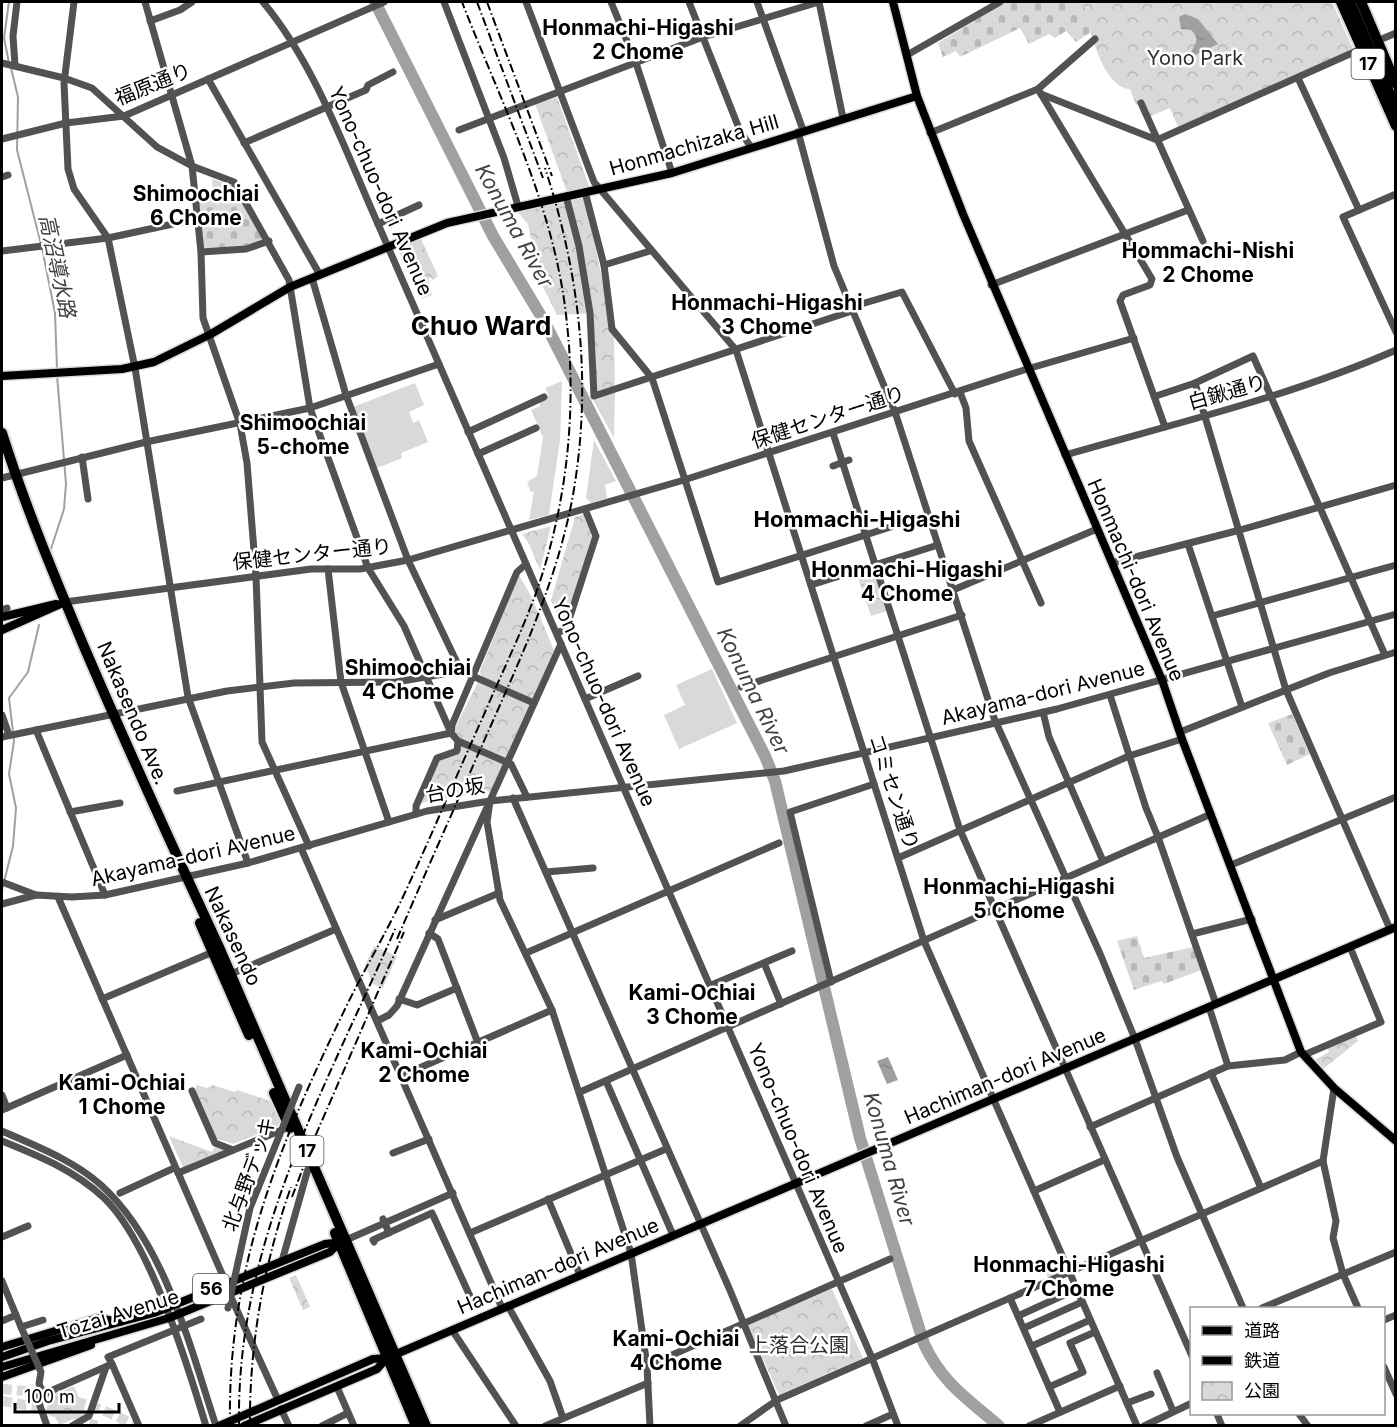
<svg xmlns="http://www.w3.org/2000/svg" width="1397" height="1427" font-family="Inter,'Noto Sans JP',sans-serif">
<defs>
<pattern id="cemetery-stones" width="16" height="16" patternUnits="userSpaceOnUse" patternTransform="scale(1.5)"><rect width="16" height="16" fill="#d9d9d9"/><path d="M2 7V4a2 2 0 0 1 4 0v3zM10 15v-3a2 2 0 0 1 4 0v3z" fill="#b8b8b8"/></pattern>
<pattern id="park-crowns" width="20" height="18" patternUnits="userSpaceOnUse" patternTransform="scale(1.5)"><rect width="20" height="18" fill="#d9d9d9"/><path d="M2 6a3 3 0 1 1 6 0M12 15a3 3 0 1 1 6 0" fill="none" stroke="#b8b8b8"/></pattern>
<pattern id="water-ripples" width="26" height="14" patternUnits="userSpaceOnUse" patternTransform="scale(1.5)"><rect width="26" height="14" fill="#a0a0a0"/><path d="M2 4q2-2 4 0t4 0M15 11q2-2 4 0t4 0" fill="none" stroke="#888"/></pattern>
</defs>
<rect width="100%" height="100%" fill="#fff"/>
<g fill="#d9d9d9">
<polygon points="562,381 560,440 549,515 529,520 534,491 531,492 527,482 537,476 543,437 531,410 540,406 539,401 549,396 545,388"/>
<polygon points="415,383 424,405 409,412 413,423 419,420 428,442 401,453 402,458 377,468 353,407"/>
<polygon points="615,391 614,438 592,398"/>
<polygon points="594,440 616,481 605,485 607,498 591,503 586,498"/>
<polygon points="712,669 737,723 679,749 664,715 685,705 676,685"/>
</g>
<g fill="url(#cemetery-stones)">
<polygon points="1005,2 1083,2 1091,32 1076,42 1066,31 1055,38 1049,34 1029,44 1020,28 960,57 956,51 943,57 938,43"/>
<polygon points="212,179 232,185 246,205 263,241 245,247 203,249 198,202 214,200"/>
<polygon points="1292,714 1310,754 1287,765 1268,723"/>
<polygon points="1137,936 1144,958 1193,947 1201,970 1164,984 1161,981 1134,990 1117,941"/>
</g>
<g fill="url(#park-crowns)">
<path d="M1083,2H1332L1353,49L1178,127L1170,108L1151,116L1144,102L1136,105L1130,89C1101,87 1089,25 1083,2Z"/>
<polygon points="557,97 589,186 587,188 567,192 535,104"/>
<polygon points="585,198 614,335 615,387 598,392 595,390 596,356 592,313 557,315 540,281 528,224 517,211"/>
<polygon points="421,239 438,276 433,280 431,277 428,279 432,295 422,299 399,252 401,247"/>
<polygon points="585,514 594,535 563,628 551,600 575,517"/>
<polygon points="551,526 540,570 528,542 522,534"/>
<polygon points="874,569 887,611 871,616 857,575 858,572"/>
<polygon points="519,575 531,596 554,650 492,791 420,803 438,762 443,758 460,753 454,730 481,676 480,671"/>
<polygon points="374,946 397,956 383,988 373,984 365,965"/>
<polygon points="1355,1035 1358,1041 1322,1070 1313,1061 1329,1052 1327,1047"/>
<polygon points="197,1085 207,1088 212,1085 235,1092 237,1090 270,1101 280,1122 278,1126 233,1144 216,1138 194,1091"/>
<polygon points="169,1136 212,1152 215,1147 224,1150 183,1167"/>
<polygon points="1059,1257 1065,1270 1048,1278 1042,1264"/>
<polygon points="296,1275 310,1307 303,1310 289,1278"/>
<polygon points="832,1289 863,1358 779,1395 748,1325"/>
<polygon points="74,1386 86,1414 59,1425 46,1398"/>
</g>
<g fill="url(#water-ripples)">
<path d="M1185,14L1198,19L1218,44L1195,55L1191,54C1193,45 1202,40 1191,30L1181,29L1179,17Z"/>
<polygon points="888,1057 898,1080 887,1084 877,1061"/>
</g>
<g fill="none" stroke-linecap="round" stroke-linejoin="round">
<g stroke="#a0a0a0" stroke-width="2">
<polyline points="9,63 4,38 9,2"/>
<polyline points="11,68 18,97 17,150 42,248 55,313 57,369"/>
<polyline points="50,552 64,509 66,484 57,375"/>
<polyline points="2,890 13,846 16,808 9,774 14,741 9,698 28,672 39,625"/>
</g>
<path stroke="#a0a0a0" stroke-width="12" d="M375,2L493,236L544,321L765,756L775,781L860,1138L924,1344C943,1384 967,1398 999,1426"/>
<g stroke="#d9d9d9" stroke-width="10" stroke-dasharray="10 5" stroke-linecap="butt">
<path d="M2,1389C48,1392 95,1403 136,1426"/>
<polyline points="2,1401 43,1408 97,1426"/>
</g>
<defs>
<g id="major">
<polyline points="893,2 917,96 963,214 1162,680 1182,739 1301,1052 1334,1088 1396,1141"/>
<polyline points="2,376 122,369 154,362 211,334 290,287 447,223 672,173 917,96"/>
<polyline points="2,617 56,604"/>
<polyline points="2,630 65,602"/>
<polyline points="2,1347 98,1318 119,1322"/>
<polyline points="2,1357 48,1341 154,1313 325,1244 343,1242"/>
<polyline points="2,1367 169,1318 330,1252 339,1243"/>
<polyline points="2,1377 91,1345"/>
<polyline points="219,1426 373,1359 387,1358 1396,927"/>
<polyline points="244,1426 377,1369 387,1358"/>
</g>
<g id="highway">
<polyline points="1341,2 1396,126"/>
<polyline points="1350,2 1396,108"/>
<polyline points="1361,2 1396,84"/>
<path d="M2,433C25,506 55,578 85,649C128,749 173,848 219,947L426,1426"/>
<polyline points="200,923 249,1035"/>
<polyline points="274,1093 290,1128"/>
<polyline points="335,1233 416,1426"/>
</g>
</defs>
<use href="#major" stroke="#dbdbdb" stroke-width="11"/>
<use href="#highway" stroke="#dbdbdb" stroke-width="14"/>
<g stroke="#525252" stroke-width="7">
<polyline points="74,2 64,83 68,169 74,189 108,238 135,368 188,697 248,863"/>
<polyline points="145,2 192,166 201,252 203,318 240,424 247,463 256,576 262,742 309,846"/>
<path d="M263,2C316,66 344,148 378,224L872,1358L898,1426"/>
<polyline points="444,2 504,158 518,206"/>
<polyline points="526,2 594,182 736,350 924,941 1137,1426"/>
<polyline points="611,2 636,63 672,173"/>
<polyline points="689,2 740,131 751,147"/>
<polyline points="757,2 803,130"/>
<polyline points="819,2 843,118"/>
<polyline points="150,21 180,10 192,2"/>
<polyline points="1384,38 1396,33"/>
<polyline points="907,55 1000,2"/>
<polyline points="2,63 64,78 92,88 157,147 192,166 234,182 289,280 310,408 368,568 404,626 451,733 458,741 457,751 437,758 416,806 416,814"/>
<polyline points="15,65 13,36 17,2"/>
<polyline points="1298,78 1359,210"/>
<polyline points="208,79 320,275"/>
<polyline points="1038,89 1152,279 1150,285 1123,295 1120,301 1165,427"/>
<polyline points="1041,94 1157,140 1361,49"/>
<polyline points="1141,103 1203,241"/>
<polyline points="459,130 703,37 819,2"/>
<polyline points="798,132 834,266 895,412 994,718 1101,956 1135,1039 1177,1157 1243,1308"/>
<polyline points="930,133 1038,89 1095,39"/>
<polyline points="2,139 66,123 124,116 384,2"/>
<polyline points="244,143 366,90 368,85 393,72"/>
<polyline points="2,177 8,175"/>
<polyline points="585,192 604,265 612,329 652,378 718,582 928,515"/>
<polyline points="1396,194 1343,217 1396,332"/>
<polyline points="566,196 579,246 590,313 594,396 852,311"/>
<polyline points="378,224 419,205"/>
<polyline points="2,251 108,238 196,219"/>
<polyline points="201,252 246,249 269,241"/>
<polyline points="604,265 650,251"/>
<polyline points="312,278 346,395 408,560 461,671"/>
<polyline points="991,285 1188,210"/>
<polyline points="851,307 902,292 955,394"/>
<polyline points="1195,383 1286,690 1390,929"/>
<polyline points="960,392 966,408 969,441 1041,603"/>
<polyline points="1156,396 1195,383 1253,356 1385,655"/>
<polyline points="468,432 544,397"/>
<polyline points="833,433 960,830 1192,1356"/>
<polyline points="478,454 536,428"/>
<path d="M1065,455C1176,423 1289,397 1396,350"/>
<polyline points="82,457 88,499"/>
<polyline points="2,478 146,442 310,408 439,364"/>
<polyline points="1188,544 1242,707"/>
<polyline points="1112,563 1240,530 1396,485"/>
<polyline points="328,569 341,682 389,822"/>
<polyline points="811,585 938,545"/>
<polyline points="953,590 1097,529"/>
<polyline points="65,602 311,569 360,569 408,560 684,480 1027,369 1134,338"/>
<polyline points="2,610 7,608"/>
<polyline points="1212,616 1396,565"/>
<polyline points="557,633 566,629 596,536 585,509"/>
<polyline points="741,687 962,615"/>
<polyline points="1110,695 1146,808 1158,837 1216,1004"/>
<polyline points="585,699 638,676"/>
<polyline points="1043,712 1049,737 1103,861"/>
<polyline points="2,715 9,735"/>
<polyline points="36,730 105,895"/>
<polyline points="1180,732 1329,673 1396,652"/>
<polyline points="451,733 452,725 517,572 526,564"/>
<polyline points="2,737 227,691 294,683 396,682 461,671 534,703"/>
<polyline points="458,741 511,764 527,797"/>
<polyline points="177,791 451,733"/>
<polyline points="513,798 729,1288 786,1426"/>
<polyline points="490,801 487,822 500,900 552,1010 631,1253 647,1366 650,1426"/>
<polyline points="70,812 120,803"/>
<polyline points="301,848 502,1308"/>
<polyline points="898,858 1129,756 1182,739"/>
<polyline points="1231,865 1396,797"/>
<polyline points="546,872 593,868"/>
<polyline points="2,882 36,895"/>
<polyline points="58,897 226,1283"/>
<polyline points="2,904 36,895 72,897 105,895 248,863 427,811 490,801 784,771 1057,709 1396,614"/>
<polyline points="435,920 499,893"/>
<polyline points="429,933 438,939 478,1043"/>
<polyline points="1192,934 1252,919"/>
<polyline points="526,953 779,843"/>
<polyline points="764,963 781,1004"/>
<polyline points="231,974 336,929"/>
<polyline points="831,982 790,812 874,784"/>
<polyline points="709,986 792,951"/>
<polyline points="102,999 213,952"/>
<polyline points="399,999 417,1005 457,988"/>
<polyline points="1209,1007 1228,1066"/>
<polyline points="377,1021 389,1015 397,1006 561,644"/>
<polyline points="1304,1055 1381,1022 1350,947"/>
<polyline points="1211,1073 1261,1188"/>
<polyline points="401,1076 552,1010"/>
<polyline points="606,1081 673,1235"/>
<polyline points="1334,1088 1323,1161 1336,1221 1333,1238 1343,1274 1358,1308"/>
<polyline points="192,1091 215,1143 233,1150"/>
<polyline points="580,1092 1211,814"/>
<polyline points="2,1095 7,1108"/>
<polyline points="2,1110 127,1055"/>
<polyline points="1090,1127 1228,1066 1285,1060 1301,1052"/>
<path d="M2,1131C36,1146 73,1160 101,1185C165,1243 190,1347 216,1426"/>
<path d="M2,1141C39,1156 74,1170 104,1198C150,1242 187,1363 206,1426"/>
<polyline points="393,1153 429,1139"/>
<polyline points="178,1173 284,1129"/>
<polyline points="1034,1191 1104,1160"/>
<polyline points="120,1193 172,1169"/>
<polyline points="548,1199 580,1275"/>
<polyline points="470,1233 666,1149"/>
<polyline points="2,1237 28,1226"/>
<polyline points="346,1240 453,1193"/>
<polyline points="374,1242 373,1240 432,1213 474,1305"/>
<polyline points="282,1261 308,1169"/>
<polyline points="2,1281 16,1315"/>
<polyline points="230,1295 278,1400"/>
<polyline points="1010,1298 1060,1412"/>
<polyline points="508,1306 550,1381 563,1418"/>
<polyline points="1262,1308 1396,1252"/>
<polyline points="1018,1316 1077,1289"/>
<polyline points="1384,1320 1396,1315"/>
<polyline points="2,1321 16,1315 21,1327"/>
<polyline points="1024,1328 1082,1302"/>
<polyline points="452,1330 516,1426"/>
<polyline points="1032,1346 1090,1320"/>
<polyline points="112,1364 139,1426"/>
<polyline points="647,1366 890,1259"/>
<polyline points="1384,1367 1396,1394"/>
<polyline points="1157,1373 1173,1411"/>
<polyline points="337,1387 354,1426"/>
<polyline points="1049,1387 1083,1372 1070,1343 1095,1332"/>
<polyline points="1127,1403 1151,1394"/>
<polyline points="281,1409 289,1426"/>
<polyline points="1217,1414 1222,1426"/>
<polyline points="1299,1414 1308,1426"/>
<polyline points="322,1426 348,1413"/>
<polyline points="545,1426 648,1383"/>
<polyline points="740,1426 777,1400 1323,1161"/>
<polyline points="866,1426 893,1414"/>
<polyline points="1029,1426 1120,1386"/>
<polyline points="1144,1426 1192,1403"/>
</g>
<use href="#major" stroke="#000" stroke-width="8"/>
<use href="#highway" stroke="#000" stroke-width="10"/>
<g stroke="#000" stroke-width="2" stroke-dasharray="9 3 1.5 3" stroke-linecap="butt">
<polyline points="477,2 543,178"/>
<polyline points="487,2 552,176"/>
<path d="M397,939C428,867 460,795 492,723C527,644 564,563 576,476C591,371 578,269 545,168"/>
<polyline points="292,1197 314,1139 404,932"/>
<path d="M239,1425C236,1243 325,1089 396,927"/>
<path d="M230,1426C227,1269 279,1145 346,1007C364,970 385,935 402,899C430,839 455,779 482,719C500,677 520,636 536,593C566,508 577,414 567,324C556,209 503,108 462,2"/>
<path d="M250,1426C249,1346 264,1262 291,1187"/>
</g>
<g stroke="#525252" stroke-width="7">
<polyline points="833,466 849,460"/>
<polyline points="383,1219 389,1233"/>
<polyline points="228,1308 250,1208 299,1087"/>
<polyline points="43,1320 21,1327 41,1372 39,1384 44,1394"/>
<polyline points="47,1426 37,1397 112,1364 108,1357 201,1319"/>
<polyline points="72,1426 89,1416 106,1367"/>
</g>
</g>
<g text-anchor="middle" stroke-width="5" stroke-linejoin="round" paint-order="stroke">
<g fill="#fff" stroke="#4c4c4c" stroke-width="1.5">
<rect x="1351.5" y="49" width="33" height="30" rx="4.5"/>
<rect x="290.5" y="1136" width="33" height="30" rx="4.5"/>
<rect x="193" y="1274" width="36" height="30" rx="4.5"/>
</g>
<g font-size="18" font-weight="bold" fill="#000">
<text x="1368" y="70">17</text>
<text x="307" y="1157">17</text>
<text x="211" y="1295">56</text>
</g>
<g font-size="20" fill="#303030" stroke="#fff">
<text x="1195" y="65">Yono Park</text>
<text x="799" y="1352">上落合公園</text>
</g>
<g font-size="20" fill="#000" stroke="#fff">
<text transform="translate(153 84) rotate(-22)" y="7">福原通り</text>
<text transform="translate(694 145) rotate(-16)" y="7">Honmachizaka Hill</text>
<text transform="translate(381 191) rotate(66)" y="7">Yono-chuo-dori Avenue</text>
<text transform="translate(1227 392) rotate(-16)" y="7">白鍬通り</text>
<text transform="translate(828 417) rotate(-18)" y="7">保健センター通り</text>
<text transform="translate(312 554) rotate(-6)" y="7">保健センター通り</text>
<text transform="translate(1136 580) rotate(67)" y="7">Honmachi-dori Avenue</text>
<text transform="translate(1043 693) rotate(-14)" y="7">Akayama-dori Avenue</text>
<text transform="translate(604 702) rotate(66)" y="7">Yono-chuo-dori Avenue</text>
<text transform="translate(133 713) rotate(67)" y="7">Nakasendo Ave.</text>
<text transform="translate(455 790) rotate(-10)" y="7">台の坂</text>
<text transform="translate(894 792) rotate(72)" y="7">コミセン通り</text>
<text transform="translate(193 856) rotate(-13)" y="7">Akayama-dori Avenue</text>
<text transform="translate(233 936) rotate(65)" y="7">Nakasendo</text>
<text transform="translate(1005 1076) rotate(-23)" y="7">Hachiman-dori Avenue</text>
<text transform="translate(798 1148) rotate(67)" y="7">Yono-chuo-dori Avenue</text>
<text transform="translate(249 1174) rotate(-70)" y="7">北与野デッキ</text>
<text transform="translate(558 1266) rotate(-23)" y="7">Hachiman-dori Avenue</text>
<text transform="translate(118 1314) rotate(-17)" y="7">Tozai Avenue</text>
</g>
<g font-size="21" font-weight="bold" fill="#000" stroke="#fff">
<text x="638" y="35">Honmachi-Higashi<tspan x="638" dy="24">2 Chome</tspan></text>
<text x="196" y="201">Shimoochiai<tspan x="196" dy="24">6 Chome</tspan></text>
<text x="1208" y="258">Hommachi-Nishi<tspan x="1208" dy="24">2 Chome</tspan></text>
<text x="767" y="310">Honmachi-Higashi<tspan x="767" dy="24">3 Chome</tspan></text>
<text x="303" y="430">Shimoochiai<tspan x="303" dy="24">5-chome</tspan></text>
<text x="907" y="577">Honmachi-Higashi<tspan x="907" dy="24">4 Chome</tspan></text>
<text x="408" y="675">Shimoochiai<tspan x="408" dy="24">4 Chome</tspan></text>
<text x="1019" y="894">Honmachi-Higashi<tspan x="1019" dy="24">5 Chome</tspan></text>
<text x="692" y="1000">Kami-Ochiai<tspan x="692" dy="24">3 Chome</tspan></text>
<text x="424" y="1058">Kami-Ochiai<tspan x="424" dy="24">2 Chome</tspan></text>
<text x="122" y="1090">Kami-Ochiai<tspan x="122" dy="24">1 Chome</tspan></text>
<text x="1069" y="1272">Honmachi-Higashi<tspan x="1069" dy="24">7 Chome</tspan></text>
<text x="676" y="1346">Kami-Ochiai<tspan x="676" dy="24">4 Chome</tspan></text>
</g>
<g font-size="21" font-style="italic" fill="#414141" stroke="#fff">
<text transform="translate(514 226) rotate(61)" y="7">Konuma River</text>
<text transform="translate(57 266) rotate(78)" y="7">高沼導水路</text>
<text transform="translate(753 691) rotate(64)" y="7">Konuma River</text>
<text transform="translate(889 1159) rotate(74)" y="7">Konuma River</text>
</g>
<g font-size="22" font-weight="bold" fill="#000" stroke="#fff">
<text x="857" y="527">Hommachi-Higashi</text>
</g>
<g font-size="26" font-weight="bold" fill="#000" stroke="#fff">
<text x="481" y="335">Chuo Ward</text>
</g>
</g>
<rect width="1397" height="1427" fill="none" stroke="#000000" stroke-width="6"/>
<rect x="1190" y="1307" width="195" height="108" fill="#ffffff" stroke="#999999" stroke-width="1.5"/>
<rect x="1202" y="1326" width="30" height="9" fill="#000000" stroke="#999999" stroke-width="1.5"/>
<text x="1244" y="1337" font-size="18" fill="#000000">道路</text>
<rect x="1202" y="1356" width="30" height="9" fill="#000000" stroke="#999999" stroke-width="1.5"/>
<text x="1244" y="1367" font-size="18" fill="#000000">鉄道</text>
<rect x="1202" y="1382" width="30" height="18" fill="url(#park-crowns)" stroke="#999999" stroke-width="1.5"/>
<text x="1244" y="1397" font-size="18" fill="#000000">公園</text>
<path d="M15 1403v9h104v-9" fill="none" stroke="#000000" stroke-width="3"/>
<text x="24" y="1403" font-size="18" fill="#000000" stroke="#ffffff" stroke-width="4.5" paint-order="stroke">100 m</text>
</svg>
